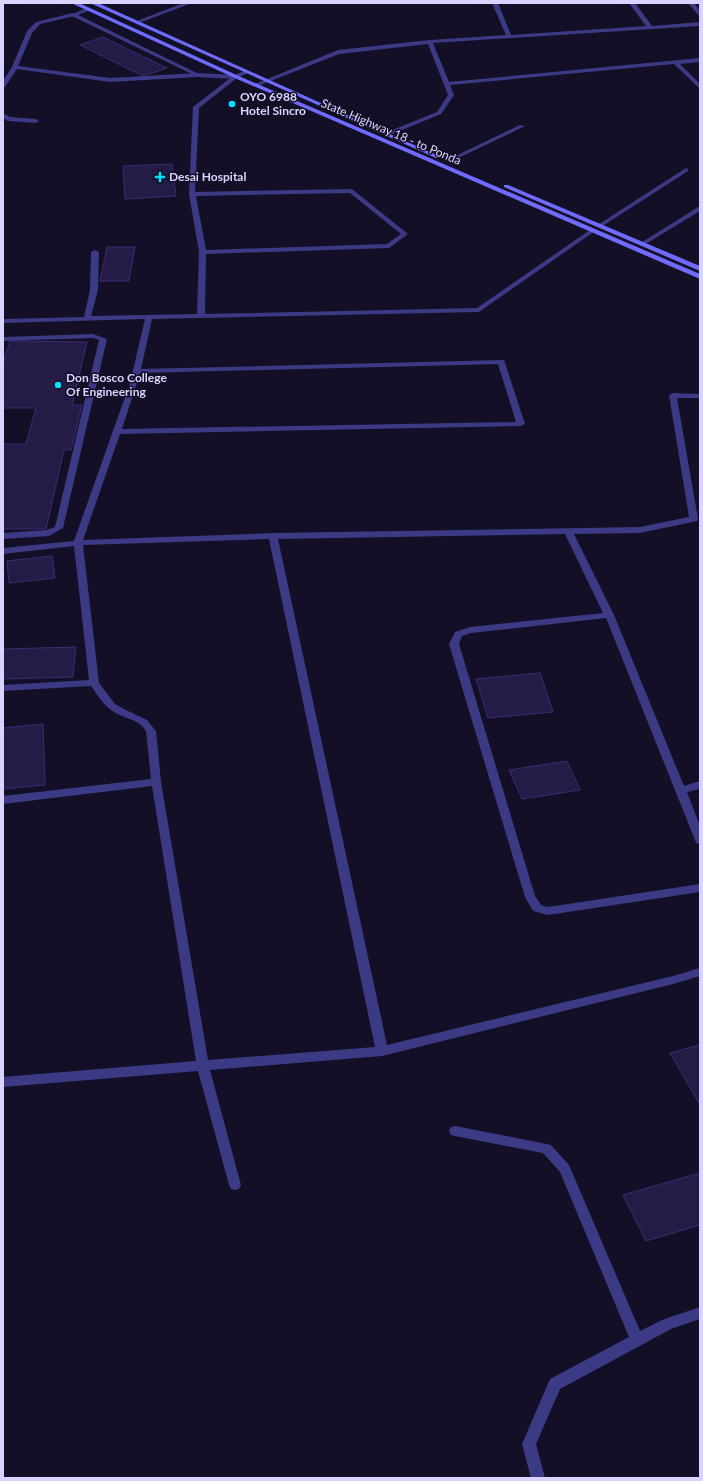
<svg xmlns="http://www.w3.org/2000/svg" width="703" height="1481" font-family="Lato,sans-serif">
<rect width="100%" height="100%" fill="#130f26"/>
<g fill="#241b47" stroke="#3b2d73">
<polygon points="103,37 167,68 143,76 80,45"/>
<polygon points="172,164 176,196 125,199 123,166"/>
<polygon points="107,247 135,247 129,281 100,281"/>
<polygon points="10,341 87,342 72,405 82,405 71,450 64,450 46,529 3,529 3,444 26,444 36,408 3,408 3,363"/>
<polygon points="52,556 55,578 9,583 7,561"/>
<polygon points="76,647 73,677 3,679 3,649"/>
<polygon points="540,673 553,712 488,718 476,679"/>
<polygon points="43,724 45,785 3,789 3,728"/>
<polygon points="567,761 580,790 522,799 509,770"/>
<polygon points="700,1045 700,1105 670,1053"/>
<polygon points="700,1173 700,1225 646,1241 623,1195"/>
</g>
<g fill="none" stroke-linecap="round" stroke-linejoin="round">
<g fill="#3d3a85" fill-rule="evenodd">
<polygon points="73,13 75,14 75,16 40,24 32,33 18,66 110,78 198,73 235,75 238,77 235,79 198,77 110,82 17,69 5,87 3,88 3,81 12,67 27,31 36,22"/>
<polygon points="3,113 10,117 36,119 39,121 36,123 8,121 3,118"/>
<polygon points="93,334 107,339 63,528 49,536 3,539 3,533 47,530 55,527 99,340 93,338 3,341 3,337"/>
</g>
<g fill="#3d3a85" fill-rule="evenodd">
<polygon points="184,3 192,3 139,23 134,22"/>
<polygon points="492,3 498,3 511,35 646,26 629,3 635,3 652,26 700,22 700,26 433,43 449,82 700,58 700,62 680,64 700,84 700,89 674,64 450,85 454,95 441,114 387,136 384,134 385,133 437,112 448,95 428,44 339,54 258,86 253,85 338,50 430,40 506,35"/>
<polygon points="688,3 694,3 700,11 700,17"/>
<polygon points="87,8 92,9 78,15 201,75 196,76 70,15"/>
<path d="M246,70L249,72L248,73L237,78L199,108L195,192L352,189L408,234L389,248L206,254L205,314L477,308L590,230L595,231L479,312L152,319L141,369L504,360L525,424L521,426L120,434L83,540L273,533L640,527L689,517L669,395L673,393L700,394V398H677L698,519L697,521L640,533L574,534L614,615L684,786L700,781V789L687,792L700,826V844L696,843L695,840L606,618L471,633L462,636L459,644L535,896L541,905L548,907L700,884V892L548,915L533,911L525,897L449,644L455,632L470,627L603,613L565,534L278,539L387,1045L673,976L700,968V976L673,984L382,1056L210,1070L241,1185L239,1189L235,1190L231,1189L229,1185L198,1071L3,1087V1077L196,1061L152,786L3,804V796L151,779L146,731C139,719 125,719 114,712C104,706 98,696 91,686L3,691V685L89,680L74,546L3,554V548L74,541L130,383L145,319L3,323V319L84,317L90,290L91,252L95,250L99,252L98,290L91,316L197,314L199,252L189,194L193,107L233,76ZM350,193L401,234L387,244L206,250L196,196ZM498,364L516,422L122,429L140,373ZM269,539L375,1047L208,1060L161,782L156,731L147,720L126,710L115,704L99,683L83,545Z"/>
<polygon points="520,125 525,126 450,162 445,161"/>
<polygon points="686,168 688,169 688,171 601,227 596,226"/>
<polygon points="700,206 700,211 644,245 639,244"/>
<polygon points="455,1126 547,1144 551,1145 569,1165 640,1331 662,1320 700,1307 700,1319 671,1329 560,1389 536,1444 545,1478 531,1478 522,1444 550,1379 629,1337 560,1172 543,1153 455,1136 451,1135 449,1131 451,1127"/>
</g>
<g fill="#6f6bff" fill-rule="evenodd">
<polygon points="71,3 79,3 241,77 700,274 700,279 237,79"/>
<polygon points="90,3 98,3 441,157 436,158"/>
<polygon points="504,185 508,185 700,266 700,271 504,187"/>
</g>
</g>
<g fill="#00e5ff" stroke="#130f26" stroke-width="1.5">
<circle cx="232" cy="104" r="4"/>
<path d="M158 171h4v4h4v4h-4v4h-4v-4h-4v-4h4z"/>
<circle cx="58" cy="385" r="4"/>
</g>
<g text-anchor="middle" stroke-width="3" stroke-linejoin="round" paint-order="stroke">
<g font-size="12" font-weight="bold" fill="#d9d4ff" stroke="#130f26" text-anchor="start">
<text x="240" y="101">OYO 6988<tspan x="240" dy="14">Hotel Sincro</tspan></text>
<text x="169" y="181">Desai Hospital</text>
<text x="66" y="382">Don Bosco College<tspan x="66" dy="14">Of Engineering</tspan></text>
</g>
<g font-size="12" fill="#d9d4ff" stroke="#130f26">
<text transform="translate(391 132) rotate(23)" y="4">State Highway 18 - to Ponda</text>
</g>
</g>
<rect width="703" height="1481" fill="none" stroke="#d9d4ff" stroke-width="8"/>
</svg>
